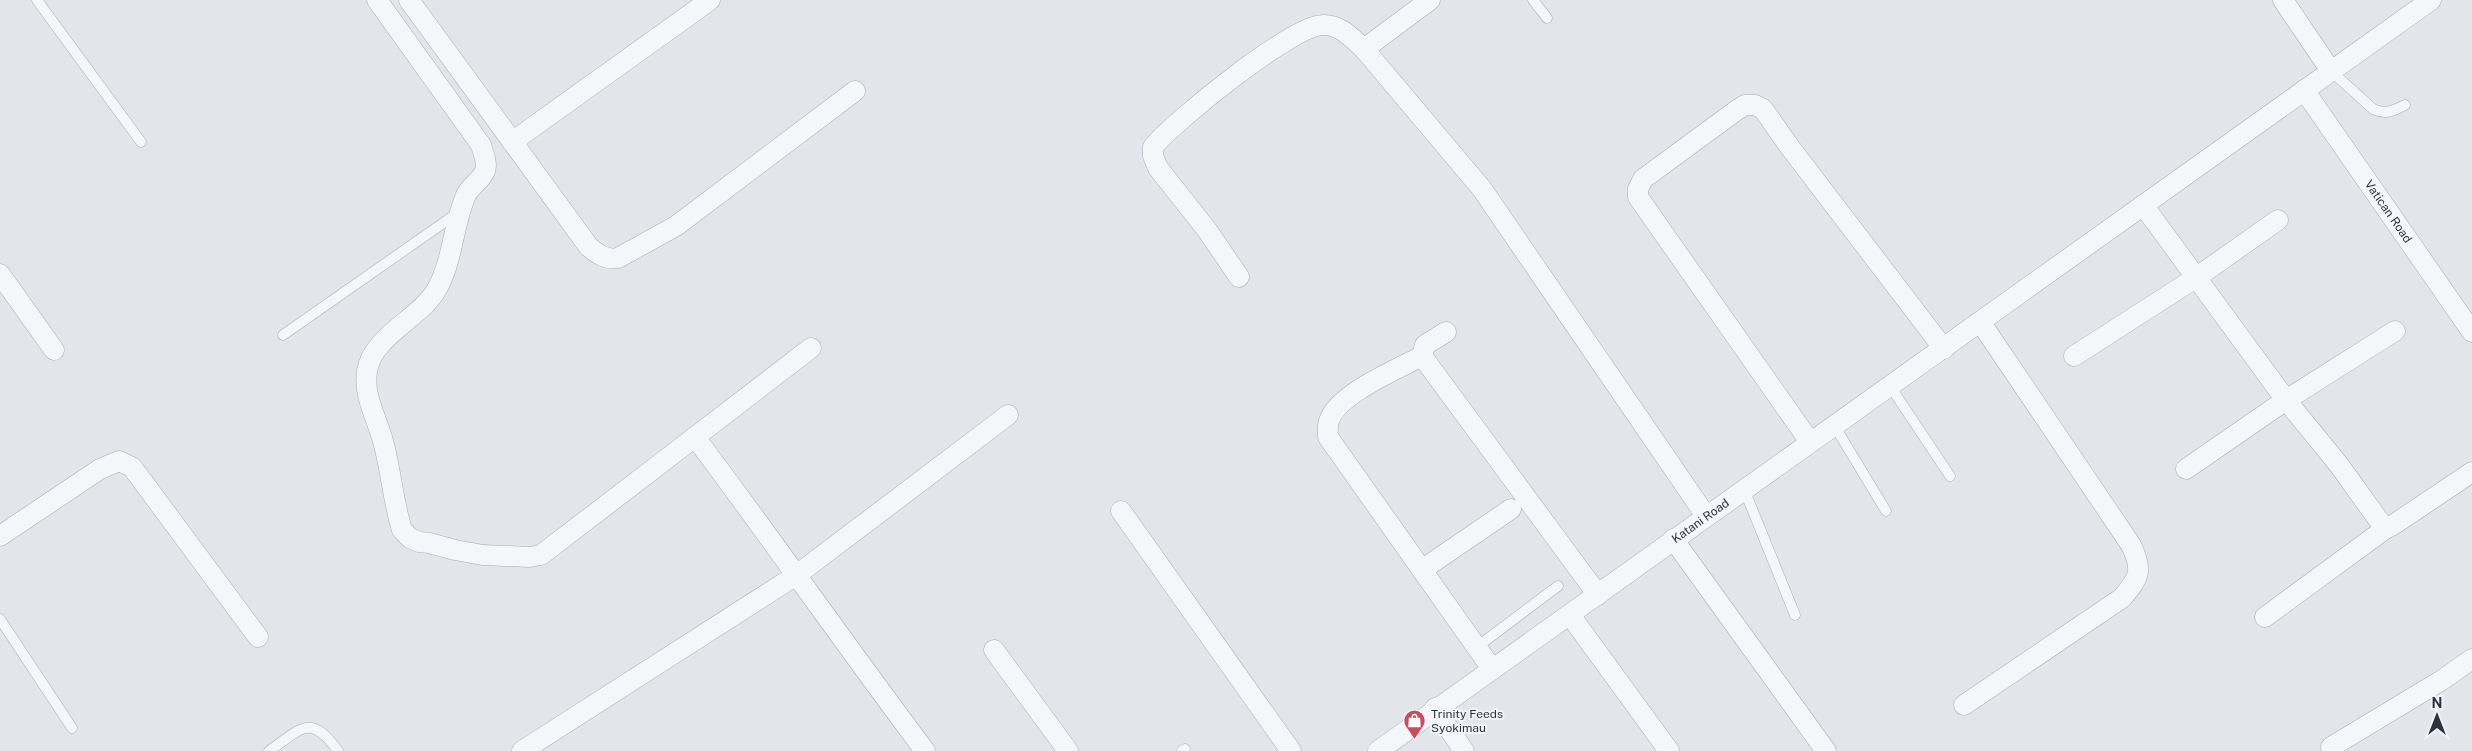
<svg xmlns="http://www.w3.org/2000/svg" width="2472" height="751" font-family="'Public Sans',sans-serif">
<rect width="100%" height="100%" fill="#e2e5ea"/>
<g fill="none" stroke-linecap="round" stroke-linejoin="round">
<defs>
<g id="service">
<polyline points="37,0 141,142"/>
<polyline points="1533,0 1547,18"/>
<path d="M2331,71L2373,109C2385,115 2393,111 2405,105"/>
<polyline points="283,335 459,212"/>
<polyline points="1890,386 1950,476"/>
<polyline points="1834,425 1886,511"/>
<polyline points="1744,489 1795,615"/>
<polyline points="0,619 72,728"/>
<polyline points="1477,647 1558,586"/>
<path d="M269,751C301,729 310,712 338,751"/>
<polyline points="1182,751 1185,749"/>
</g>
<g id="minor">
<path d="M377,0L481,145C483,153 488,163 485,171C481,181 470,186 466,195C453,225 453,260 437,289C420,319 373,335 367,371C363,396 377,418 383,441C391,470 393,501 402,530L410,538L419,542L429,543L455,550L483,555L530,557L541,555L695,437C773,541 847,647 925,751"/>
<path d="M409,0L589,247C599,255 606,260 618,258L676,226L855,91"/>
<polyline points="2283,0 2331,71"/>
<polyline points="1364,49 1430,0"/>
<path id="s1" d="M2304,90L2472,332"/>
<polyline points="512,142 710,0"/>
<polyline points="2143,205 2286,400 2339,465 2385,529"/>
<polyline points="0,274 54,350"/>
<path d="M1239,277L1207,230L1158,168L1153,156V147C1174,121 1292,26 1322,25C1340,24 1352,38 1364,49L1482,189L1706,516"/>
<polyline points="1446,332 1425,345 1422,356 1598,595"/>
<path d="M1422,356C1398,369 1337,394 1329,421C1327,426 1328,432 1328,437L1492,669"/>
<polyline points="2074,356 2197,277 2278,220"/>
<polyline points="695,437 811,348"/>
<polyline points="1810,442 1638,197 1638,189 1643,179 1737,110 1745,105 1755,105 1763,109 1789,146 1944,349"/>
<polyline points="2186,469 2286,400 2395,331"/>
<polyline points="1121,511 1291,751"/>
<polyline points="0,536 100,469 119,461 132,467 258,637"/>
<polyline points="1673,539 1826,751"/>
<polyline points="1423,569 1511,509"/>
<polyline points="1570,615 1669,751"/>
<polyline points="2265,617 2385,529 2393,525 2472,472"/>
<polyline points="994,650 1068,751"/>
<path d="M1964,705L2122,598C2140,577 2143,570 2131,545L1981,323"/>
<polyline points="1435,708 1464,751"/>
<polyline points="2331,747 2442,680 2472,659"/>
<polyline points="522,751 798,574 1008,415"/>
<path id="s2" d="M1378,751L2431,0"/>
</g>
</defs>
<use href="#service" stroke="#a7acb4" stroke-width="11"/>
<use href="#minor" stroke="#a7acb4" stroke-width="21"/>
<use href="#service" stroke="#f5f6f9" stroke-width="10"/>
<use href="#minor" stroke="#f5f6f9" stroke-width="20"/>
</g>
<defs>
<symbol id="shop-pin" viewBox="-11 -11 22 30"><path d="M0 17L-7.5 6A9.5 9.5 0 1 1 7.5 6Z" fill="#cb4b5f" stroke="#f2f4f8"/><path d="M-5-2.5h2.3a2.7 3.5 0 0 1 5.4 0H5L5.5 6h-11ZM-1.5-2.5h3a1.5 2.3 0 0 0-3 0Z" fill="#fff"/></symbol>
</defs>
<g fill-rule="evenodd">
<use href="#shop-pin" x="1402" y="708" width="25" height="34"/>
</g>
<g text-anchor="middle" stroke-width="4" stroke-linejoin="round" paint-order="stroke">
<g font-size="12" fill="#2b3342" stroke="#f2f4f8">
<text dy="4" stroke="none"><textPath href="#s1" startOffset="148">Vatican Road</textPath></text>
<text dy="4" stroke="none"><textPath href="#s2" startOffset="396">Katani Road</textPath></text>
</g>
<g font-size="12" fill="#2b3342" stroke="#f2f4f8" text-anchor="start">
<text x="1431" y="718">Trinity Feeds<tspan x="1431" dy="14">Syokimau</tspan></text>
</g>
</g>
<g transform="translate(2437 716)" stroke="#f2f4f8" stroke-width="4" paint-order="stroke">
<path d="M0-4L9 19L0 12L-9 19Z" fill="#2b3342"/>
<text y="-8" font-size="14" font-weight="bold" text-anchor="middle" fill="#2b3342">N</text>
</g>
</svg>
